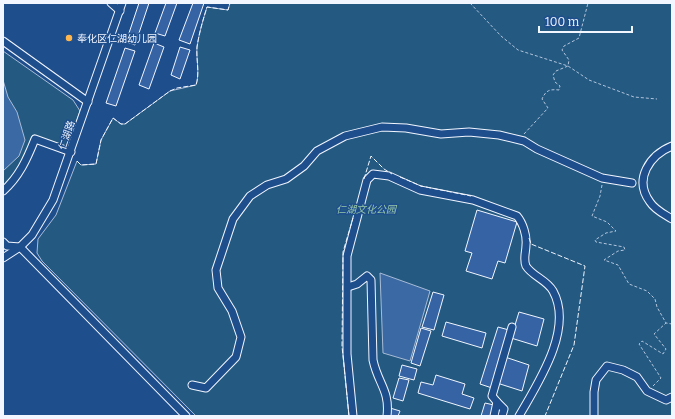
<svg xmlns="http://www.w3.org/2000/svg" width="675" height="419" font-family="Bitter,'Noto Sans SC',serif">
<rect width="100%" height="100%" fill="#1f4e8c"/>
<g fill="#245a82" stroke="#a8bbd7">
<path d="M230,3H672V416H196L42,261L37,253L38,239L56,215L77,161L81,165L96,164L101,140L113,118L121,124H125L170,91L196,85C200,73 196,59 197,47C199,33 203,20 207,7L228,10Z"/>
<path d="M3,51L73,100L80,111L68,146L66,148L32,136C27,153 18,175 3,187Z"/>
</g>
<g fill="#3b69a3" stroke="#a8bbd7">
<polygon points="3,80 8,97 17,112 25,140 19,156 3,171"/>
<polygon points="380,273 430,291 410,361 383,353"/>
</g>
<g fill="#3563a3" stroke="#f2f6ff">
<polygon points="139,3 149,3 135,45 126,42"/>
<polygon points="166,3 177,3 165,36 155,33"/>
<polygon points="193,3 204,3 190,44 179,40"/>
<polygon points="154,43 164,47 149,89 139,85"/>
<polygon points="180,47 190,50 180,79 171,75"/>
<polygon points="125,48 135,51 116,106 106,103"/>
<polygon points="477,210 517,222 505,263 498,261 492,279 466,271 472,253 465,251"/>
<polygon points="433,292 444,295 434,330 422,327"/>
<polygon points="519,312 544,319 537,346 511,338"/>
<polygon points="446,322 486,333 482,348 442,336"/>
<polygon points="498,327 509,330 492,388 480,384"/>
<polygon points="421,328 431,331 420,366 411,363"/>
<polygon points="505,357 529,365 522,391 497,383"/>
<polygon points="402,365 417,369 414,380 399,376"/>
<polygon points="436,375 465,384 462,394 474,398 470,409 418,393 421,382 433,385"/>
<polygon points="399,378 409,380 403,401 393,398"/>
<polygon points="485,403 494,405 491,416 481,416"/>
<polygon points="390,408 400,411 398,416 388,416"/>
</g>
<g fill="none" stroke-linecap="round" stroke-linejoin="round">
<defs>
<g id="minor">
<polyline points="111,3 120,11"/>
<polyline points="3,41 88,102"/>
<path d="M672,146C650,155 633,179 650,202C655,210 664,214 672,219"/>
<path d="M3,191C19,177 27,159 35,139L71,152"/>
<polyline points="3,242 7,246 20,247 186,416"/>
<polyline points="3,258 20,247 32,235 53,200 122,3"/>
<path d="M348,287L357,284L367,276L371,280L373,360C378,384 390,390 387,416"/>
<polyline points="192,385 206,388 236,357 241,337 232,311 218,288 216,270 233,219 250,196 267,185 286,179 304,166 317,151 345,136 382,127 406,128 441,134 469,132 499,135 524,141 537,149 602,178 632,183"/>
<polyline points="497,402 504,409 502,416"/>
<path d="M353,416L347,354V256L367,180L373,174L389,176L420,190L473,200L517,216C523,223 527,236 526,245C526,252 523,259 526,266C532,276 547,280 553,291C574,329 538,383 519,416"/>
<polyline points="494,416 497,402 492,396 512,327"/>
<polyline points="594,416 594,392 596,380 607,366 623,370 637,377 647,391 666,400 672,397"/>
</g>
</defs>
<use href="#minor" stroke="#f2f6ff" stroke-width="9"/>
<g stroke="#b3c4dc" stroke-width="1" stroke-dasharray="3 2" stroke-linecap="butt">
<polyline points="470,3 501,36 518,50 568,66 589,80 634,97 657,99"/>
<path d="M524,134L548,108L542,99C546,90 550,89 559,90L560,86L555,82L553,75L556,71L568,66L569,60L562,50L564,46L579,38L588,3"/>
<polyline points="602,185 600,196 592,216 607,222 616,231 606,233 595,240 596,242 624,247 625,250 618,251 604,260 618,265 629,284 647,291 655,299 657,307 666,323 672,324"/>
<polyline points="653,386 661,378 639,344 642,341 663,354 666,349 654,334 666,323"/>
</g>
<use href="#minor" stroke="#1f4e8c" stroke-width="7"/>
<g stroke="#f2f6ff" stroke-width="1" stroke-dasharray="5 2" stroke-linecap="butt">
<path d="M77,161L81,165L96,164L101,140L113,118L121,124H125L170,91L177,88L196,85C200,73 196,60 197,47C199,33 203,20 207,7L228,10L230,3"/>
<polyline points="400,177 421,186 471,196"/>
<polyline points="364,179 371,156 384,169 392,174"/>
<polyline points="529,238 531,244 585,266 574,345 545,416"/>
<polyline points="349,416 342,346 343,252 353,218"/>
</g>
</g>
<circle fill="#ffb74d" stroke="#1f4e8c" stroke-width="1.5" cx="69" cy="38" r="4"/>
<g text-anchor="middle" stroke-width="3" stroke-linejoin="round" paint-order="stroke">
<g font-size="10" fill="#f2f6ff" stroke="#1f4e8c" text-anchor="start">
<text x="77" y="42">奉化区仁湖幼儿园</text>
</g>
<g font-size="10" fill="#f2f6ff" stroke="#1f4e8c">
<text transform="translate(66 135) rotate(-71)" y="4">仁湖路</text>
</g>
<g font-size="10" font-style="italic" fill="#97c8a6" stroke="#1f4e8c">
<text x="366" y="213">仁湖文化公园</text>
</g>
</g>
<rect width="675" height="419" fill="none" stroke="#f2f6ff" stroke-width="8"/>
<path d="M539 26v6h93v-6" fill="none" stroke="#f2f6ff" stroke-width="2"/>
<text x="545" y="26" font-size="12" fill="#f2f6ff" stroke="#1f4e8c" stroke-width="3" paint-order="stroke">100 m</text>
</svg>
